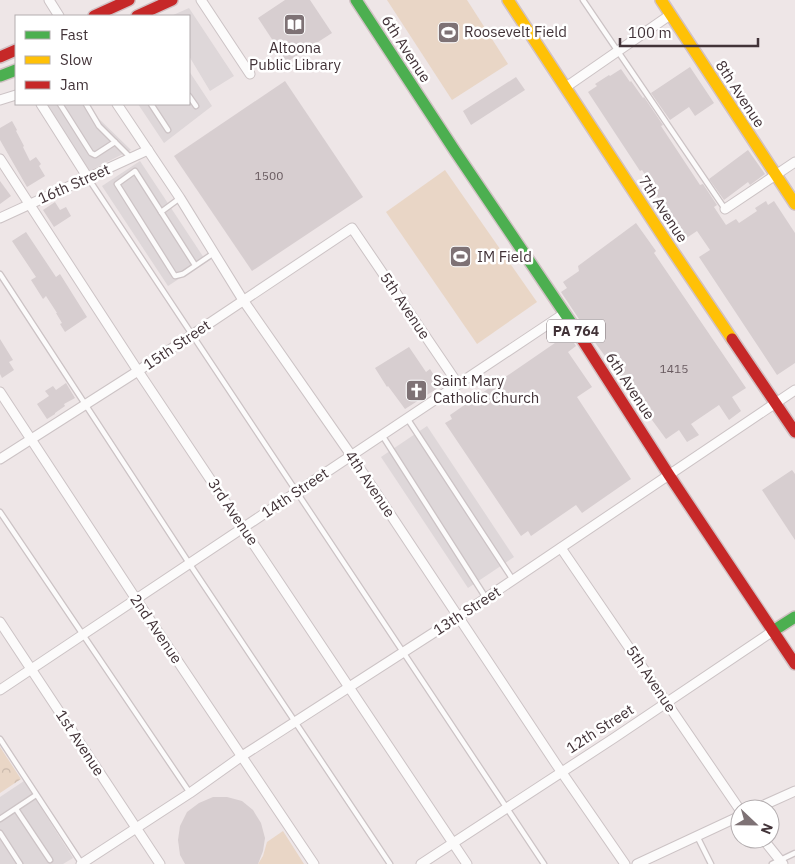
<svg xmlns="http://www.w3.org/2000/svg" width="795" height="864" font-family="'IBM Plex Sans',sans-serif">
<defs>
<pattern id="forest-crowns" width="20" height="18" patternUnits="userSpaceOnUse" patternTransform="scale(1.25)"><rect width="20" height="18" fill="#e9d6c6"/><path d="M2 6a3 3 0 1 1 6 0M12 15a3 3 0 1 1 6 0" fill="none" stroke="#c9b8ab"/></pattern>
</defs>
<rect width="100%" height="100%" fill="#eee6e7"/>
<polygon fill="url(#forest-crowns)" points="0,747 21,779 0,793"/>
<g fill="#e9d6c6">
<polygon points="387,0 467,0 508,64 452,100"/>
<polygon points="445,170 537,302 477,344 386,212"/>
<polygon points="283,831 304,864 258,864 263,856 267,842"/>
</g>
<g fill="#ded7d9">
<polygon points="189,8 234,76 210,91 189,56 189,16 171,16"/>
<polygon points="189,71 212,106 164,143 138,104 189,104"/>
<polygon points="44,104 90,104 99,119 131,150 89,171"/>
<polygon points="140,161 206,261 168,286 102,186"/>
<polygon points="427,426 514,557 468,588 381,457"/>
<polygon points="24,781 73,858 63,864 0,864 0,797"/>
</g>
<g fill="#d7ced0">
<polygon points="285,0 310,0 332,33 287,62 258,18"/>
<polygon points="690,67 714,103 695,116 689,107 670,120 651,93"/>
<polygon points="621,69 630,82 631,81 643,98 644,97 663,125 661,126 700,185 703,184 717,205 714,207 726,225 736,219 739,223 757,211 755,208 766,201 768,205 774,201 795,233 795,363 777,375 699,257 710,250 697,231 685,239 655,193 656,192 642,170 640,171 588,92 597,86 595,84 609,75 610,76"/>
<polygon points="516,77 525,90 471,125 463,111"/>
<polygon points="285,81 363,197 252,271 174,156"/>
<polygon points="12,121 17,130 16,131 24,146 23,147 30,161 36,157 41,164 39,166 45,176 27,187 0,140 0,128"/>
<polygon points="748,150 765,174 750,185 748,182 724,200 709,179"/>
<polygon points="0,181 11,196 0,204"/>
<polygon points="55,202 60,210 66,207 71,216 54,227 43,210"/>
<polygon points="636,223 656,251 654,253 746,388 732,397 741,411 729,420 719,405 691,424 699,435 687,442 679,430 666,439 591,337 561,292 567,288 563,282 579,271 578,266"/>
<polygon points="26,232 56,277 60,274 87,317 65,332 60,324 62,323 56,313 57,313 46,296 43,299 31,280 36,277 12,241"/>
<polygon points="568,334 576,346 568,352 592,387 577,397 631,479 582,513 576,505 531,536 528,531 521,536 445,423 452,419 450,415"/>
<polygon points="0,339 13,360 9,362 14,370 2,378 0,374"/>
<polygon points="409,347 426,372 430,369 441,386 405,409 388,386 387,387 375,368"/>
<polygon points="66,383 75,398 64,404 65,406 55,413 55,414 47,419 37,404 49,396 45,391 53,386 56,390"/>
<polygon points="792,470 795,474 795,540 762,490"/>
<polygon points="213,797 227,797 242,801 253,810 261,823 265,838 263,851 258,864 185,864 180,855 178,840 180,826 187,812 199,803"/>
</g>
<g fill="none" stroke-linecap="round" stroke-linejoin="round">
<defs>
<g id="lane">
<polyline points="583,0 725,209"/>
<polyline points="189,96 196,106"/>
<polyline points="60,104 91,153 95,155 115,142"/>
<polyline points="86,104 99,126 131,158"/>
<polyline points="151,104 168,130"/>
<polyline points="88,178 544,864"/>
<polyline points="161,212 180,198"/>
<polyline points="195,265 135,171 117,184 175,276 183,274 214,253"/>
<polyline points="0,274 189,563 390,864"/>
<polyline points="407,418 513,580"/>
<polyline points="382,435 486,598"/>
<polyline points="0,512 190,793"/>
<polyline points="0,739 82,864"/>
<polyline points="16,809 50,860"/>
<polyline points="0,819 36,795"/>
<polyline points="0,833 20,864"/>
<polyline points="697,836 711,864"/>
<polyline points="772,864 795,853"/>
</g>
<g id="street">
<polyline points="49,0 59,16"/>
<polyline points="201,0 250,74"/>
<polyline points="566,87 670,15"/>
<polyline points="0,100 16,95"/>
<polyline points="41,104 88,178"/>
<polyline points="117,104 180,198 243,300 351,455 556,764 625,864"/>
<polyline points="0,159 138,371 467,864"/>
<polyline points="725,209 795,162"/>
<polyline points="0,218 148,150"/>
<polyline points="0,392 136,599 314,864"/>
<polyline points="0,459 138,371 352,228 458,384"/>
<polyline points="561,548 740,810"/>
<polyline points="0,622 160,864"/>
<polyline points="0,690 565,313"/>
<polyline points="755,809 795,791"/>
<polyline points="763,839 783,864"/>
<polyline points="81,864 190,793 242,756 458,617 795,390"/>
<polyline points="421,864 614,738 773,631"/>
<polyline points="637,864 740,816"/>
</g>
<g id="fast">
<polyline points="356,0 455,151 576,330"/>
<polyline points="0,76 16,70"/>
<polyline points="773,631 795,617"/>
</g>
<g id="slow">
<polyline points="508,0 668,244 732,339"/>
<polyline points="661,0 795,204"/>
</g>
<g id="jam">
<polyline points="94,16 129,0"/>
<polyline points="137,16 172,0"/>
<polyline points="0,57 16,50"/>
<polyline points="576,330 669,475 795,664"/>
<polyline points="732,339 795,432"/>
</g>
</defs>
<use href="#lane" stroke="#ccc3c5" stroke-width="7"/>
<use href="#street" stroke="#ccc3c5" stroke-width="11"/>
<use href="#fast" stroke="#d1c1c4" stroke-width="14"/>
<use href="#slow" stroke="#d1c1c4" stroke-width="14"/>
<use href="#jam" stroke="#d1c1c4" stroke-width="14"/>
<use href="#lane" stroke="#fcfbfb" stroke-width="4.5"/>
<use href="#street" stroke="#fcfbfb" stroke-width="9"/>
<use href="#fast" stroke="#4caf50" stroke-width="11"/>
<use href="#slow" stroke="#ffc107" stroke-width="11"/>
<use href="#jam" stroke="#c62828" stroke-width="11"/>
</g>
<defs>
<symbol id="library-square" viewBox="-11 -11 22 22"><rect x="-9" y="-9" width="18" height="18" rx="4" fill="#7e7275" stroke="#fff"/><path d="M-6-4Q-3-5.5-.7-3.5V5Q-3 3-6 4ZM6-4Q3-5.5 .7-3.5V5Q3 3 6 4Z" fill="#fff"/></symbol>
<symbol id="stadium-square" viewBox="-11 -11 22 22"><rect x="-9" y="-9" width="18" height="18" rx="4" fill="#7e7275" stroke="#fff"/><path d="M0-5a6.5 5 0 1 0 0 10a6.5 5 0 1 0 0-10ZM-3.5-1.8h7v3.6h-7Z" fill="#fff"/></symbol>
<symbol id="church-square" viewBox="-11 -11 22 22"><rect x="-9" y="-9" width="18" height="18" rx="4" fill="#7e7275" stroke="#fff"/><path d="M-1.2-6h2.4v3.5h3.3v2.4h-3.3V6h-2.4V-.1h-3.3v-2.4h3.3Z" fill="#fff"/></symbol>
</defs>
<g fill-rule="evenodd">
<use href="#library-square" x="282" y="12" width="25" height="25"/>
<use href="#stadium-square" x="436" y="20" width="25" height="25"/>
<use href="#stadium-square" x="448" y="244" width="25" height="25"/>
<use href="#church-square" x="404" y="378" width="25" height="25"/>
</g>
<g text-anchor="middle" stroke-width="5" stroke-linejoin="round" paint-order="stroke">
<g font-size="12" fill="#685a5f">
<text x="269" y="180">1500</text>
<text x="674" y="373">1415</text>
</g>
<rect fill="#fff" stroke="#7b7074" stroke-width="1" x="547" y="319.5" width="58" height="23" rx="4"/>
<g font-size="14" font-weight="bold" fill="#423338">
<text x="576" y="336">PA 764</text>
</g>
<g font-size="15" fill="#423338" stroke="#fff" text-anchor="start">
<text x="464" y="37">Roosevelt Field</text>
<text x="295" y="53" text-anchor="middle">Altoona<tspan x="295" dy="17">Public Library</tspan></text>
<text x="477" y="262">IM Field</text>
<text x="433" y="386">Saint Mary<tspan x="433" dy="17">Catholic Church</tspan></text>
</g>
<g font-size="15" fill="#423338" stroke="#fff">
<text transform="translate(406 49) rotate(57)" y="5">6th Avenue</text>
<text transform="translate(740 94) rotate(57)" y="5">8th Avenue</text>
<text transform="translate(74 184) rotate(-24)" y="5">16th Street</text>
<text transform="translate(663 209) rotate(57)" y="5">7th Avenue</text>
<text transform="translate(405 306) rotate(56)" y="5">5th Avenue</text>
<text transform="translate(177 345) rotate(-34)" y="5">15th Street</text>
<text transform="translate(630 386) rotate(57)" y="5">6th Avenue</text>
<text transform="translate(370 484) rotate(56)" y="5">4th Avenue</text>
<text transform="translate(295 493) rotate(-34)" y="5">14th Street</text>
<text transform="translate(233 512) rotate(56)" y="5">3rd Avenue</text>
<text transform="translate(467 611) rotate(-33)" y="5">13th Street</text>
<text transform="translate(156 629) rotate(56)" y="5">2nd Avenue</text>
<text transform="translate(651 679) rotate(56)" y="5">5th Avenue</text>
<text transform="translate(600 729) rotate(-33)" y="5">12th Street</text>
<text transform="translate(80 743) rotate(57)" y="5">1st Avenue</text>
</g>
</g>
<rect x="15" y="15" width="175" height="90" fill="#ffffff" stroke="#b3adaf"/>
<rect x="25" y="31" width="25" height="8" fill="#4caf50" stroke="#b3adaf"/>
<text x="60" y="40" font-size="15" fill="#423338">Fast</text>
<rect x="25" y="56" width="25" height="8" fill="#ffc107" stroke="#b3adaf"/>
<text x="60" y="65" font-size="15" fill="#423338">Slow</text>
<rect x="25" y="81" width="25" height="8" fill="#c62828" stroke="#b3adaf"/>
<text x="60" y="90" font-size="15" fill="#423338">Jam</text>
<g transform="translate(755 824) rotate(112)"><circle r="24" fill="#ffffff" stroke="#b3adaf"/>
<path d="M0-4L9 19L0 12L-9 19Z" fill="#7e7275"/>
<text y="-8" font-size="14" font-weight="bold" text-anchor="middle" fill="#423338">N</text>
</g>
<path d="M620 38v8h138v-8" fill="none" stroke="#423338" stroke-width="2.5"/>
<text x="628" y="38" font-size="15" fill="#423338" stroke="#ffffff" stroke-width="4" paint-order="stroke">100 m</text>
</svg>
